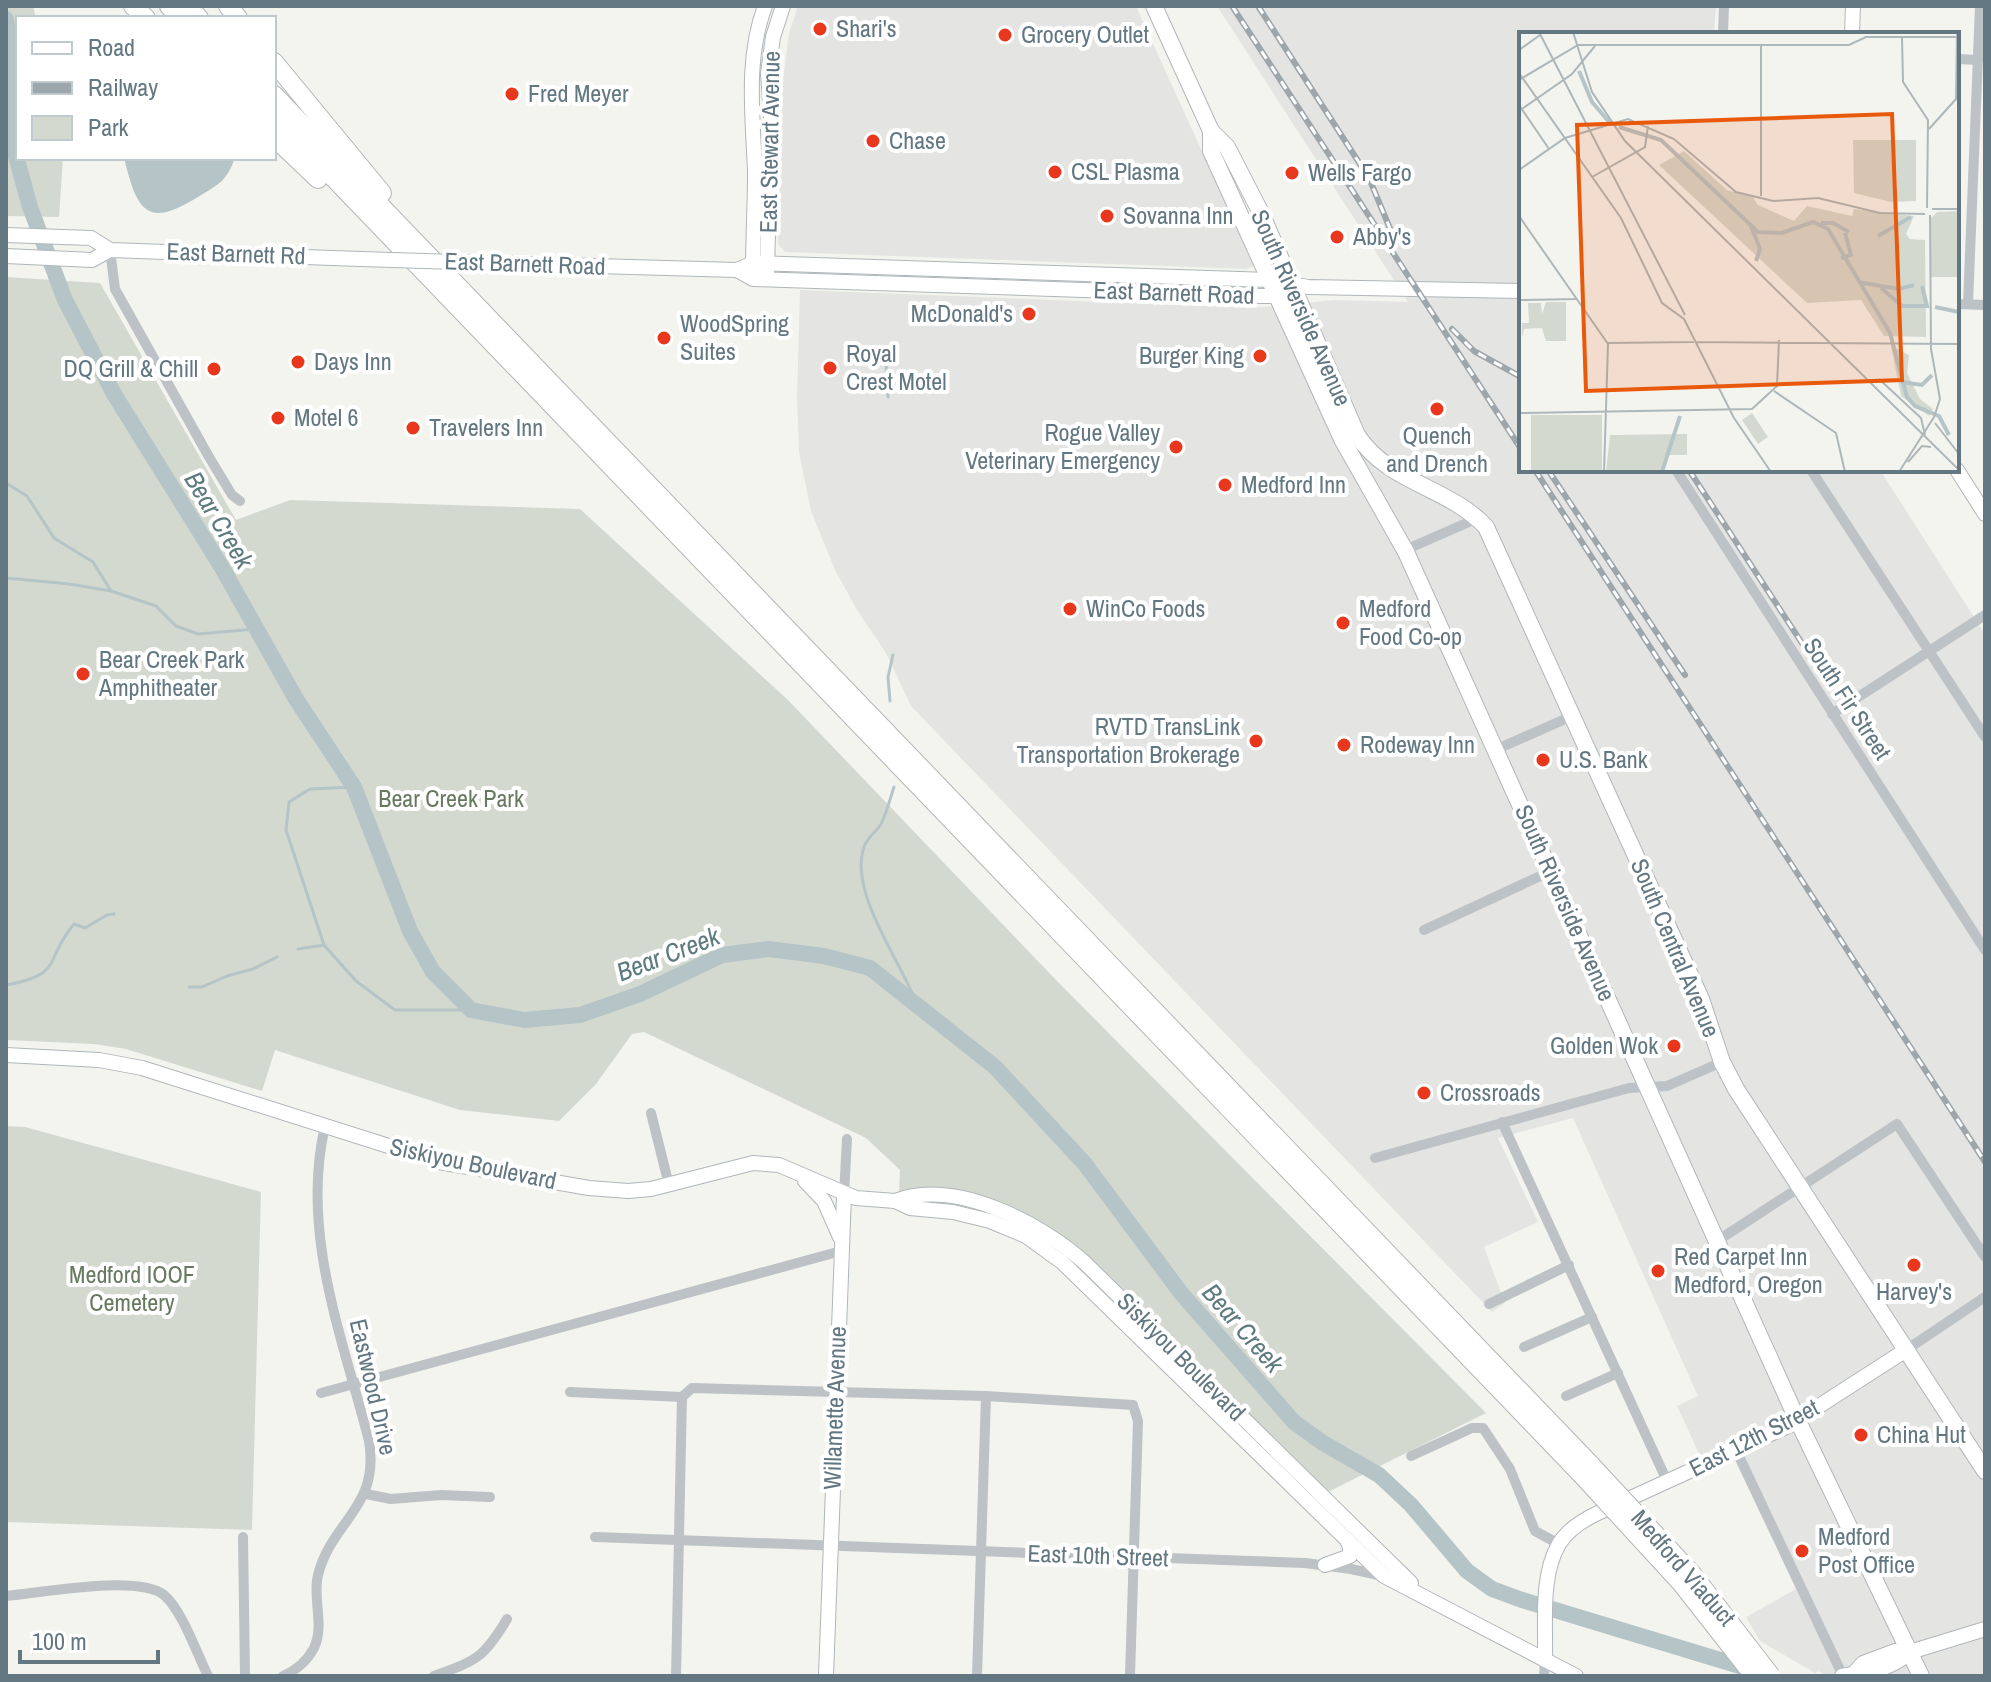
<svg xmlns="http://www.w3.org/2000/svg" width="1991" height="1682" font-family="'Archivo Narrow',sans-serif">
<rect width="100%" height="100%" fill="#f4f4ef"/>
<g fill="#e4e5e3">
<polygon points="798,6 1136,6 1254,266 1246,269 785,252 778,244 783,81 789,33"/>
<polygon points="1217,6 1716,6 1714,34 1521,34 1521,470 1880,470 1985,634 1985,1676 1825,1676 1819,1671 1815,1673 1760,1641 1746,1617 1796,1589 1728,1445 1701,1458 1677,1406 1698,1396 1573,1118 1498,1138 1538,1222 1484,1247 1505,1303 1492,1312 911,706 886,653 857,610 835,570 811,511 799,452 797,397 800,290 1255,308 1334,300 1408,302"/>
</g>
<g fill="#d4d9cf">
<polygon points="6,6 33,6 36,18 18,18 18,158 63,158 59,217 6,216"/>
<polygon points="6,277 100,283 236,520 290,500 580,509 788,700 1057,981 1486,1413 1324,1494 1062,1239 933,1192 899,1192 900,1170 866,1138 644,1032 632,1034 596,1084 559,1121 460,1110 275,1050 262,1091 126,1049 94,1044 6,1040"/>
<polygon points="6,1126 25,1127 261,1192 252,1530 6,1522"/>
</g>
<path fill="#b5c4c7" d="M124,158H235C226,182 219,184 198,197C145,230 137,209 124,158Z"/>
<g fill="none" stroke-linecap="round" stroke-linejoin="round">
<g stroke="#b5c4c7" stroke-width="3">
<polyline points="886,365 888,397"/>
<polyline points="6,483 27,496 54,538 93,562 111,591"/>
<polyline points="6,578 69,584 111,591 156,606 176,626 198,634 256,629"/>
<polyline points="890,701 888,677 893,655"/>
<path d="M894,787C890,799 887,811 882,822C878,831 867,837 864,847C848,893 903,964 918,1007"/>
<polyline points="324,945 286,830 289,802 310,789 354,787"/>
<polyline points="298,949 324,945 356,981 395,1010 471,1010"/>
<path d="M6,985C65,974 43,961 74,924L85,928L107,915L114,914"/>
<polyline points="189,987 202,987 227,976 253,969 277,957"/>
</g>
<polyline stroke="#b5c4c7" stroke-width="16" points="6,19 10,41 14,149 30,207 65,300 114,394 221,566 296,699 354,787 410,931 433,972 471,1010 524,1020 580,1015 640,994 722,955 769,949 824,956 870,968 995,1067 1085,1164 1181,1293 1294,1422 1323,1443 1379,1475 1411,1505 1467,1571 1492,1589 1522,1600 1753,1670"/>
<defs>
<g id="secondary">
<polyline points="1852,34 1853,6"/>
<polyline points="6,235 91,238 110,250 361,259"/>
<polyline points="6,256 92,260 110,250"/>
<polyline points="487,263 737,270 753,263 1270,280 1308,287 1521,291"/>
<polyline points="737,270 753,279 1262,296 1277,296 1285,290"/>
<path d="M753,272C753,239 755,206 755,172C753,116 745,60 765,6"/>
<polyline points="767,272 771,114 768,74 773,37 783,6"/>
<polyline points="1957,470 1985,514"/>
<polyline points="6,1055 99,1060 142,1068 439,1162 589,1188 628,1191 651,1189 753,1163 779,1165 856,1198 895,1201 910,1208 953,1212 990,1221 1026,1236 1062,1262 1384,1576 1576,1676"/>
<polyline points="805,1181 824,1201 840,1237"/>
<path d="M895,1201C955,1178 1041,1223 1085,1263L1411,1583"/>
<polyline points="1325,1565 1350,1556 1350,1547 1347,1540"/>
<path d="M1545,1660C1546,1625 1540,1576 1559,1544C1568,1529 1583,1520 1598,1513L1788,1426L1906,1350"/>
<polyline points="1855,1672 1863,1663 1895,1651 1910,1652 1985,1629"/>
<polyline points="826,1676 844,1195"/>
<path d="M1842,1676C1852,1673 1859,1674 1868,1672C1883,1670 1899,1662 1910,1652"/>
</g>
<g id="primary">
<path d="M1154,6L1211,131L1227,147L1261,213L1357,435C1388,483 1449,487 1486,527L1701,999L1722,1062L1736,1089L1985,1471"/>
<polyline points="1211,131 1211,151 1342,439 1406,552 1797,1419 1921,1676"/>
</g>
<g id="highway">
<polyline points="133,6 146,18"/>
<polyline points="169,6 180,18"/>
<polyline points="188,6 199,18"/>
<polyline points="228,6 238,18"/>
<polyline points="274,62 382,193"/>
<polyline points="274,95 1591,1465"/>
<polyline points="274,116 1581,1474"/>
<polyline points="274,137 318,179"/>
</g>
</defs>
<use href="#secondary" stroke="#afb6b9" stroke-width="16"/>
<use href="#primary" stroke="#b0b6b9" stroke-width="18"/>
<use href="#highway" stroke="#b2b6b9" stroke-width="20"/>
<g stroke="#bcc2c5" stroke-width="10">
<polyline points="1723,34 1724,6"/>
<polyline points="1957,59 1978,60"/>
<polyline points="110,250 115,289 209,457 232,495 240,501"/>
<polyline points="1957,304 1985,305"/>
<polyline points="1968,304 1980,6"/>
<polyline points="1676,470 1985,950"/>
<polyline points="1811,470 1985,737"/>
<polyline points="1405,550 1478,518"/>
<polyline points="1832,714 1985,615"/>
<polyline points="1495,750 1572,716"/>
<polyline points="1424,930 1551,871"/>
<polyline points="651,1113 669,1185"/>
<polyline points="1502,1122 1667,1481"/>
<polyline points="1375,1158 1629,1088 1667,1086 1722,1062"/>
<polyline points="844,1195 847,1139"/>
<polyline points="1717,1241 1897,1124 1985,1257"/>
<polyline points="1489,1304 1569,1265"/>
<polyline points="1524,1347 1592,1317"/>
<polyline points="1906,1350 1985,1297"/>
<polyline points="570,1392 682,1397"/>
<polyline points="321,1393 841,1251"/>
<polyline points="1566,1396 1618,1373"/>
<polyline points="1736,1450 1843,1676"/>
<polyline points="1411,1456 1472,1428 1483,1428 1510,1469 1535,1531 1559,1544"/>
<polyline points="366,1494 391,1499 441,1495 490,1497"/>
<polyline points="243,1537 245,1676"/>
<polyline points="595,1537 1305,1563 1351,1569 1383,1576"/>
<path d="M6,1596C40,1593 138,1574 164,1595C182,1610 197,1654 208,1676"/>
<path d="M283,1676C297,1670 307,1661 314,1648C325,1625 312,1598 318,1575C332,1520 380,1508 369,1441C343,1339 300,1233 325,1126"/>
<path d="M434,1676C477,1660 483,1659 507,1619"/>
<polyline points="676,1676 682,1397 692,1388 986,1396 1133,1405 1138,1421 1130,1676"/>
<polyline points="977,1676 986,1396"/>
<polyline points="1544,1676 1545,1660"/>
</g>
<use href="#secondary" stroke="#fff" stroke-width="14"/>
<use href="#primary" stroke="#fff" stroke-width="16"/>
<use href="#highway" stroke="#fff" stroke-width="18"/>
<defs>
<g id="rail">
<polyline points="1232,6 1521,449"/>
<polyline points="1258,6 1369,178 1396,243"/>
<polyline points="1452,329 1474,351 1521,377"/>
<polyline points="1535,470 1985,1162"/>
<polyline points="1548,470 1685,675"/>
<polyline points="1689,470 1828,683"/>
</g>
</defs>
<use href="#rail" stroke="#9da6aa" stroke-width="6"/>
<use href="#rail" stroke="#fff" stroke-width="3" stroke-dasharray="9" stroke-linecap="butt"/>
<defs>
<polyline id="secondary-bridge" points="361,259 487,263"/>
<g id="highway-bridge">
<polyline points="1591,1465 1693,1575 1771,1676"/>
<polyline points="1581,1474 1682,1584 1754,1676"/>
</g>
</defs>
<use href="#secondary-bridge" stroke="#afb6b9" stroke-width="16" stroke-linecap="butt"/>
<use href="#highway-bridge" stroke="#b2b6b9" stroke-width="20" stroke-linecap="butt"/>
<use href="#secondary-bridge" stroke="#fff" stroke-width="14"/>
<use href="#highway-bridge" stroke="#fff" stroke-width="18"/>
</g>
<g fill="#e8371c" stroke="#fff" stroke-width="3">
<circle cx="820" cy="29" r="8"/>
<circle cx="1005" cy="35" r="8"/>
<circle cx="512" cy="94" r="8"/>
<circle cx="873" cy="141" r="8"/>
<circle cx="1055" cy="172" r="8"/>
<circle cx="1292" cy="173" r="8"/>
<circle cx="1107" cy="216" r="8"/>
<circle cx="1337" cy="237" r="8"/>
<circle cx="1029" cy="314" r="8"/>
<circle cx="664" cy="338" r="8"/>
<circle cx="1260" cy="356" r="8"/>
<circle cx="298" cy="362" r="8"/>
<circle cx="830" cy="368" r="8"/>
<circle cx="214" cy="369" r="8"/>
<circle cx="1437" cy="409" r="8"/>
<circle cx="278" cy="418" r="8"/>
<circle cx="413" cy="428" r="8"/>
<circle cx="1176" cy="447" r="8"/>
<circle cx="1225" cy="485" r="8"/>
<circle cx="1070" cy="609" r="8"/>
<circle cx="1343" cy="623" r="8"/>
<circle cx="83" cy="674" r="8"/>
<circle cx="1256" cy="741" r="8"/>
<circle cx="1344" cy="745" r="8"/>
<circle cx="1543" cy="760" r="8"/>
<circle cx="1674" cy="1046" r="8"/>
<circle cx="1424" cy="1093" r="8"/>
<circle cx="1914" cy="1265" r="8"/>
<circle cx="1658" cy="1271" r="8"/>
<circle cx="1861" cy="1435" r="8"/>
<circle cx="1802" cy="1551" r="8"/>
</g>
<g text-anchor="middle" stroke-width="8" stroke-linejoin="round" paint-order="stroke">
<g font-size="24" fill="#627782" stroke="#fff" text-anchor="start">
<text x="836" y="37">Shari's</text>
<text x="1021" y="43">Grocery Outlet</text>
<text x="528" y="102">Fred Meyer</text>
<text x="889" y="149">Chase</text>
<text x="1071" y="180">CSL Plasma</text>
<text x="1308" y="181">Wells Fargo</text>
<text x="1123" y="224">Sovanna Inn</text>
<text x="1353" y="245">Abby's</text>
<text x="1013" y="322" text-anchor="end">McDonald's</text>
<text x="680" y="332">WoodSpring<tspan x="680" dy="28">Suites</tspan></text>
<text x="846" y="362">Royal<tspan x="846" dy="28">Crest Motel</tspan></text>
<text x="1244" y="364" text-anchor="end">Burger King</text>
<text x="314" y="370">Days Inn</text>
<text x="198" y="377" text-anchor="end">DQ Grill &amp; Chill</text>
<text x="294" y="426">Motel 6</text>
<text x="429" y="436">Travelers Inn</text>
<text x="1160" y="441" text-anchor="end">Rogue Valley<tspan x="1160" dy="28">Veterinary Emergency</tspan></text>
<text x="1437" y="444" text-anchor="middle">Quench<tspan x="1437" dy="28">and Drench</tspan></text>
<text x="1241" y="493">Medford Inn</text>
<text x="1086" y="617">WinCo Foods</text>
<text x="1359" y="617">Medford<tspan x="1359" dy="28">Food Co-op</tspan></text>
<text x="99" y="668">Bear Creek Park<tspan x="99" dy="28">Amphitheater</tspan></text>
<text x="1240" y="735" text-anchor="end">RVTD TransLink<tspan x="1240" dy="28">Transportation Brokerage</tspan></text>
<text x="1360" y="753">Rodeway Inn</text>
<text x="1559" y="768">U.S. Bank</text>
<text x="1658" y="1054" text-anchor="end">Golden Wok</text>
<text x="1440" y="1101">Crossroads</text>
<text x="1674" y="1265">Red Carpet Inn<tspan x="1674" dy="28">Medford, Oregon</tspan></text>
<text x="1914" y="1300" text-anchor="middle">Harvey's</text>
<text x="1877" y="1443">China Hut</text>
<text x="1818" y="1545">Medford<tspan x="1818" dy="28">Post Office</tspan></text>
</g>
<g font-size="24" fill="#627782" stroke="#fff">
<text transform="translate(770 142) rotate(-89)" y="8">East Stewart Avenue</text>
<text transform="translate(236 254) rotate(2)" y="8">East Barnett Rd</text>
<text transform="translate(525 264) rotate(2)" y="8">East Barnett Road</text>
<text transform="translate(1174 293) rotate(2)" y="8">East Barnett Road</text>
<text transform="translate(1301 308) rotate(66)" y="8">South Riverside Avenue</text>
<text transform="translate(1847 699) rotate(57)" y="8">South Fir Street</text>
<text transform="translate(1565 903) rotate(66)" y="8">South Riverside Avenue</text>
<text transform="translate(1675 948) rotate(67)" y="8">South Central Avenue</text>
<text transform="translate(473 1164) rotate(12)" y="8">Siskiyou Boulevard</text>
<text transform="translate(1181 1357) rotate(45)" y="8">Siskiyou Boulevard</text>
<text transform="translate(373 1387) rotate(77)" y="8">Eastwood Drive</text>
<text transform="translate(835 1408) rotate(-88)" y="8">Willamette Avenue</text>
<text transform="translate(1754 1438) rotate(-27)" y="8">East 12th Street</text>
<text transform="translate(1098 1556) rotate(2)" y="8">East 10th Street</text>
<text transform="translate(1683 1568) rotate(49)" y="8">Medford Viaduct</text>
</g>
<g font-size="24" fill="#687961" stroke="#fff">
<text x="451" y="807">Bear Creek Park</text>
<text x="132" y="1283">Medford IOOF<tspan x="132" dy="28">Cemetery</tspan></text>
</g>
<g font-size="26" font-style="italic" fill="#5d7a7f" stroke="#fff">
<text transform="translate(219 520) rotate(59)" y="9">Bear Creek</text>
<text transform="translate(668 954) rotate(-21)" y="9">Bear Creek</text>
<text transform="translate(1243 1328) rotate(49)" y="9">Bear Creek</text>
</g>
</g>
<g transform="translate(1519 32)">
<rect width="440" height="440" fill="#f4f4ef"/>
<path d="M334,108H397V169L372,170L335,161ZM165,119L208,158L234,165L239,173L275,189L288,174L333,184L335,177L395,184L387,202L391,207L406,208L407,305L365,304L342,268L288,271L140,133ZM440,179V245H412V186L418,180ZM27,270H47V309H27L23,296L5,297L3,306V291H10L9,271H22L23,282ZM372,314L390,323L388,341L401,367L414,377L410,384L382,364ZM233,381L249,405L239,412L223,388ZM12,383H83V440H12ZM168,402V423H148L144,440H87L91,403Z" fill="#d4d9cf"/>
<path fill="none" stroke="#b5c4c7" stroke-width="4" d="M60,39L73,70L91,91M100,95L142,108L239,200L263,201L294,190L309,197L371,301L388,365L396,374L420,384L430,403M302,191H314L330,200M232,194L241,217L237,229M359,204L392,185M322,226L332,223L326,201M339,250L380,257L395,253M362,256L383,274H408L403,254M416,275L440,280M382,350L403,353L413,343M143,440L161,384"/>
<path fill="none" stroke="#adb7b9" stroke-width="2" d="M20,0L166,283M54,0L73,60L106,109L440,438M383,5H439M242,13V164M0,18L21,3M0,41L102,186L143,271L165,287L215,386L252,440M0,48L59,13H330L347,5H383L384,50L409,88L408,176M0,73L30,117M0,79L53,42L76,14M410,97L437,67L438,0M0,138L46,106L109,87L155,107L217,160L254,169L299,166L361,181L406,182M73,145L126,115L129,94M413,177H440M0,184L89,312L85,440M0,268L57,267M176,310L440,312M89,311L175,310M360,347L402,386L406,403M255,359L317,401L326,440M0,381L233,377L258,354L260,308M416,391L440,422M389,430L403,414L412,415M380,440L415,385L421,367L412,317L411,183"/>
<path fill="#e8590c" fill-opacity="0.15" stroke="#e8590c" stroke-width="4" d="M373,82L383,348L67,359L58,93Z"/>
<rect width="440" height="440" fill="none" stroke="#627782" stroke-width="4"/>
</g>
<rect width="1991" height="1682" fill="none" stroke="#627782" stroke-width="16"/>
<rect x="16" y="16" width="260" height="144" fill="#ffffff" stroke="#c0c9cd" stroke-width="2"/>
<rect x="32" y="42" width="40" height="12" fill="#ffffff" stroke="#c0c9cd" stroke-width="2"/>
<text x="88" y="56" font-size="24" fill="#627782">Road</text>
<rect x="32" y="82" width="40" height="12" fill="#9da6aa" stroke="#c0c9cd" stroke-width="2"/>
<text x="88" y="96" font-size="24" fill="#627782">Railway</text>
<rect x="32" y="116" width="40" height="24" fill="#d4d9cf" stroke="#c0c9cd" stroke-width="2"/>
<text x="88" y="136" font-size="24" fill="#627782">Park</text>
<path d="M20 1650v12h138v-12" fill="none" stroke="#627782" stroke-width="4"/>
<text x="32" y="1650" font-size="24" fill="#627782" stroke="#ffffff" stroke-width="6" paint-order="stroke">100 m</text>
</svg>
